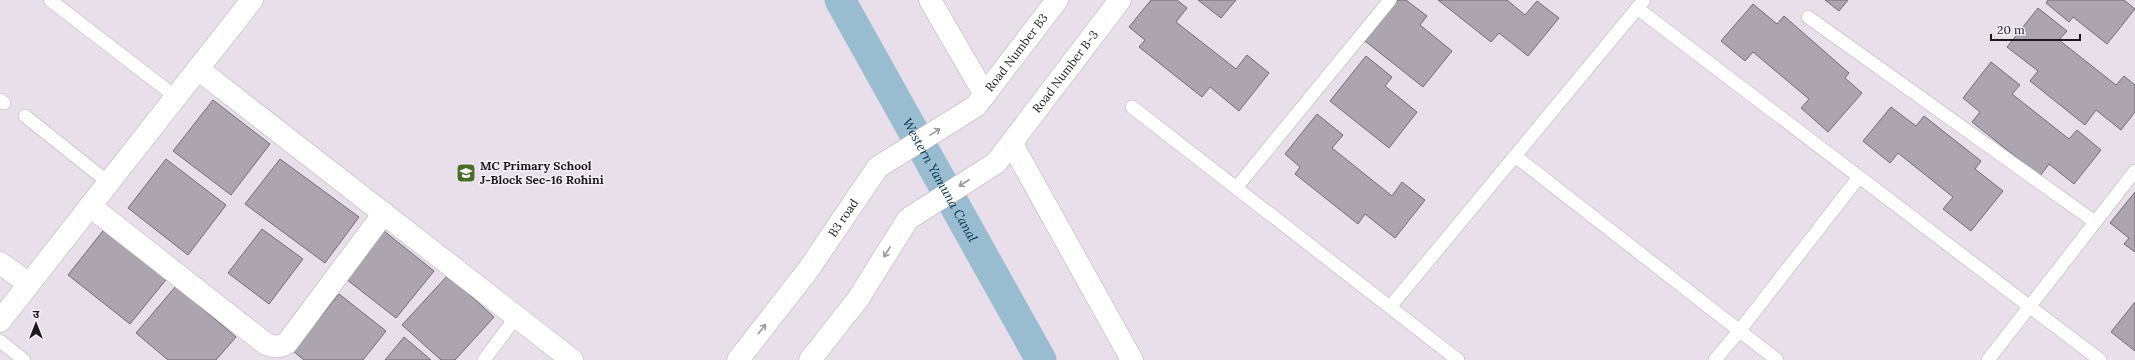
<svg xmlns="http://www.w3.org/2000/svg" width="2135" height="360" font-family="Lora,'Noto Sans Devanagari',serif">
<rect width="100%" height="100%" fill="#e8dfeb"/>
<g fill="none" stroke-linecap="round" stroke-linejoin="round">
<path stroke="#99bcd1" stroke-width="31" id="s1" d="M840,0L1041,360"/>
</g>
<g fill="#aca5af" stroke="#736b76">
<polygon points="1151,0 1177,0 1187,8 1176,22 1236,69 1247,55 1269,73 1239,111 1210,87 1202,97 1139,47 1145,40 1129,27"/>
<polygon points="1198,0 1236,0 1221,18"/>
<polygon points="1398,0 1406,0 1427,16 1420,25 1452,51 1423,87 1365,41"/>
<polygon points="1438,0 1507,0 1525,15 1537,1 1559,18 1528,56 1499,33 1491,42"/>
<polygon points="1825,0 1848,0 1839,11"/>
<polygon points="2048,0 2124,0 2135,9 2107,44 2073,17 2069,22 2046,3"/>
<polygon points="1753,4 1777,24 1784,16 1849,73 1845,78 1862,93 1828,132 1801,108 1809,99 1753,52 1745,61 1721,41"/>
<polygon points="2038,8 2067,31 2059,40 2116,85 2124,76 2135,85 2135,112 2121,130 2096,110 2085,125 2030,81 2038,71 2007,47"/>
<polygon points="1366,56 1392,77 1385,86 1417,112 1389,148 1330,101"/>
<polygon points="1991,62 2020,85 2012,94 2069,139 2077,130 2101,150 2074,184 2049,164 2040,176 1972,122 1980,112 1963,98"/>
<polygon points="213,100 270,144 231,195 173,151"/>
<polygon points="1891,107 1916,126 1924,116 1981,161 1975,169 2003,191 1971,231 1943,209 1953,197 1898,153 1890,163 1863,141"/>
<polygon points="1317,114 1343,135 1332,148 1392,196 1402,182 1425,200 1395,238 1365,214 1358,224 1295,174 1300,167 1285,154"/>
<polygon points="166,159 226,205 188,255 128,208"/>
<polygon points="280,159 359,217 325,263 245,204"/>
<polygon points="2135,192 2135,252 2124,244 2129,238 2110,223"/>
<polygon points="106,227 169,276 130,324 68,275"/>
<polygon points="262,229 303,259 269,304 228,273"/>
<polygon points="384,231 434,271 396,318 346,279"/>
<polygon points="448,275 494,317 455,360 441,360 402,325"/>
<polygon points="176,286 236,337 216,360 168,360 136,333"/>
<polygon points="339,294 386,331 363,360 304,360 293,351"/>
<polygon points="2135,302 2135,351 2111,332"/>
<polygon points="404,337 431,360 385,360"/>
</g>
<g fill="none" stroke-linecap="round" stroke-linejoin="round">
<defs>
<g id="service">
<polyline points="50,0 176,97"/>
<polyline points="1637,8 2100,360"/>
<polyline points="1808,17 2095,222"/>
<polyline points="0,100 4,103"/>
<polyline points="1132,107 1458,360"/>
<polyline points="25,116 109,183"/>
<polyline points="1515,156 1777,360"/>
<polyline points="1236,188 1390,0"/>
<polyline points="1390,307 1644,0"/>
<polyline points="0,341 24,360"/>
<polyline points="484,360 516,317"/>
<polyline points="1715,360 1740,330 1859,177"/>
<polyline points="1988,360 2135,171"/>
</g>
<g id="minor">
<polyline points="198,69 572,360"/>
<path d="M90,206L266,344C274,347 279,348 287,343L384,213"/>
<polyline points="0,263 29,284"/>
<polyline points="0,321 252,0"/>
</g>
<g id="tertiary">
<polyline points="930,0 985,95"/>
<polyline points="1012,144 1132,360"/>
<path id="s2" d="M738,360L808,270L878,167L976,106L1057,0"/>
<path id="s3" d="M810,360L858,299L908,219L996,163L1120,0"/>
</g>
</defs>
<use href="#service" stroke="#b7afba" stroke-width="14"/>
<use href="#minor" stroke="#b7afba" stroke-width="23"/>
<use href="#tertiary" stroke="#b7afba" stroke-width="23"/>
<use href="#service" stroke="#fff" stroke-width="13"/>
<use href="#minor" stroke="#fff" stroke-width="22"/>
<use href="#tertiary" stroke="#fff" stroke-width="22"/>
</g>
<defs><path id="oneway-shaft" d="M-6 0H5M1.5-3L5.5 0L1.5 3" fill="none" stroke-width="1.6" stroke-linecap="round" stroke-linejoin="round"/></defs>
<g stroke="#999899">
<use href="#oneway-shaft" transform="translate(935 132) rotate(-32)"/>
<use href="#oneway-shaft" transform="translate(964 183) rotate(147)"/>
<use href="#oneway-shaft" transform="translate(887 252) rotate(122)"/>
<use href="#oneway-shaft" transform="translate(762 329) rotate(-52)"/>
</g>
<defs>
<symbol id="school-square" viewBox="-11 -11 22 22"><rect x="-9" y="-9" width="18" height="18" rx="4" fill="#486e29" stroke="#f5edf8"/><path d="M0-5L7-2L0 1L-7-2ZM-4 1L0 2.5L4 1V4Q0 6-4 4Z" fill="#fff"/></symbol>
</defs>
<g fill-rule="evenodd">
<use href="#school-square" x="455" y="162" width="22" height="22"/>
</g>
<g text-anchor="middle" stroke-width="3.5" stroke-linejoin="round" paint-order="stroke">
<g font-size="12" fill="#1c191d" stroke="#f5edf8">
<text dy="4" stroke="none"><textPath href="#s2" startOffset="421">Road Number B3</textPath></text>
<text dy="4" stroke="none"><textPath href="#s3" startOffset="391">Road Number B-3</textPath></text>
<text dy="4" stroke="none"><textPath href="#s2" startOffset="177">B3 road</textPath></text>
</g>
<g font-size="12" font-weight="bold" fill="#1c191d" stroke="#f5edf8" text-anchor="start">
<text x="480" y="170">MC Primary School<tspan x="480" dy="14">J-Block Sec-16 Rohini</tspan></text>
</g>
<g font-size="13" font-style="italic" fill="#003248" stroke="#f5edf8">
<text dy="5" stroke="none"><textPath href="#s1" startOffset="206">Western Yamuna Canal</textPath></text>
</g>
</g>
<g transform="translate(36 324)" stroke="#f5edf8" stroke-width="3" paint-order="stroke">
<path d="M0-3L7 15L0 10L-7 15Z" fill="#1c191d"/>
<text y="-6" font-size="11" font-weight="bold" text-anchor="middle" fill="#1c191d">उ</text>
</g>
<path d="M1991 34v6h89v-6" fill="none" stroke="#1c191d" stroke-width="2"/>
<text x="1997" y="34" font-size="12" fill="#1c191d" stroke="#f5edf8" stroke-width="3" paint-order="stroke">20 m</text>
</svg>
